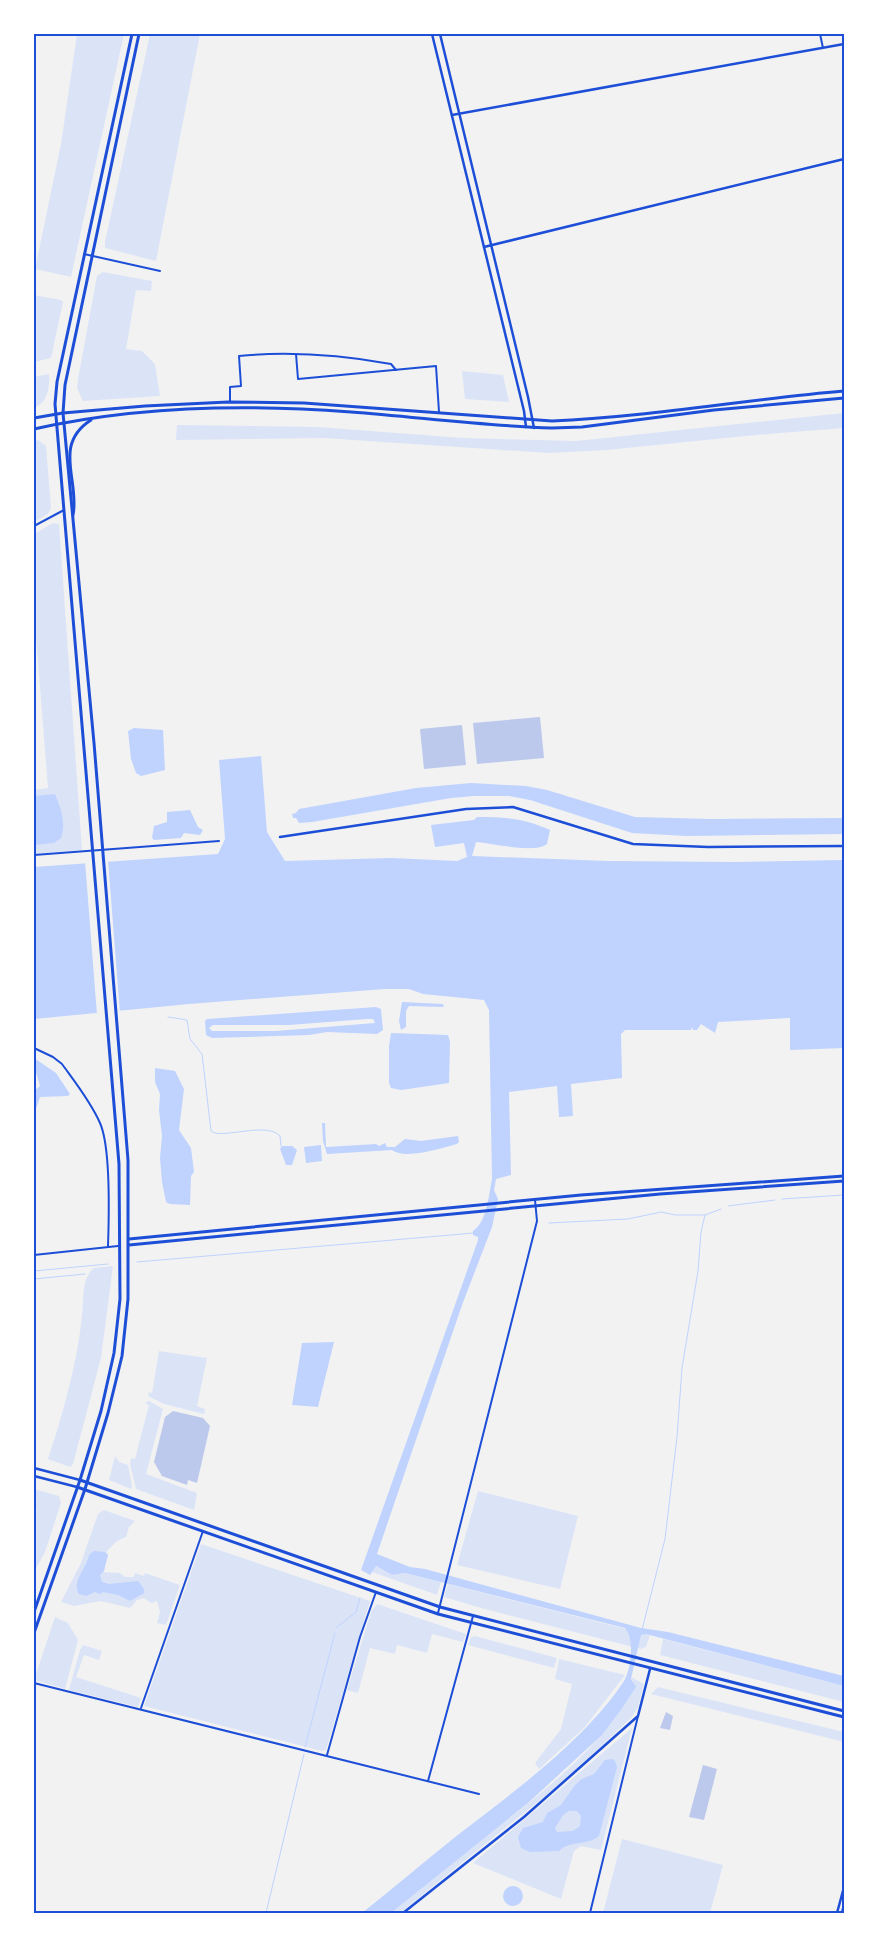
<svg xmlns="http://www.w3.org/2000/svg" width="878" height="1947" font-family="Mulish,sans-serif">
<rect width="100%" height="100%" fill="#f2f2f2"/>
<g fill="#dbe4f7">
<polygon points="77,34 124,34 71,277 35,269 61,144"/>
<polygon points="150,34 200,34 156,261 105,248 105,242"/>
<polygon points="103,272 152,281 151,291 136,290 126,349 142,351 155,364 160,396 83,401 77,388 78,379 97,276"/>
<polygon points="34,295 61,300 63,302 51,358 34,362"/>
<polygon points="462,371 503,375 509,402 465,399"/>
<path d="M49,374C50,386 47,405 34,407V377Z"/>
<polygon points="844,413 844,428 755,435 607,450 549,453 323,438 176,440 177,425 318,427 463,438 576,441"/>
<polygon points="38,440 46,446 51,508 48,514 34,522 34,441"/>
<polygon points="53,523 59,524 82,850 34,854 34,790 48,788 34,612 34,534"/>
<path d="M113,1266L101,1358L73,1464L70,1467L48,1459C63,1413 77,1364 82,1316C84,1301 81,1278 94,1268Z"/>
<polygon points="159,1351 207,1358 197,1406 205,1409 204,1414 164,1404 148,1396 149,1392 152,1393"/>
<polygon points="149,1401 163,1409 146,1474 197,1493 194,1510 136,1489 130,1464 131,1458 135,1459 149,1405 146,1404 146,1402"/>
<polygon points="115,1456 119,1462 128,1465 132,1486 131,1489 109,1480"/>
<polygon points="34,1489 59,1496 61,1503 45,1552 34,1572 34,1520 37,1511 34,1510"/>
<polygon points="478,1491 578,1516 560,1589 457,1565"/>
<polygon points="104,1510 135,1521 129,1527 126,1537 117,1541 106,1552 108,1555 103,1572 120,1573 125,1577 134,1577 135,1573 144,1576 145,1573 180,1585 166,1625 157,1623 160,1612 157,1601 151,1603 144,1598 137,1600 130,1608 101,1601 74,1606 61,1602 81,1563 98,1514"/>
<polygon points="201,1544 370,1601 326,1750 322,1751 144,1706"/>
<polygon points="375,1566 392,1575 405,1573 441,1582 437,1595 372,1572"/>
<polygon points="448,1584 650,1635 646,1647 641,1649 481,1608 444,1597"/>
<polygon points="377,1604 466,1634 463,1642 432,1634 427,1653 397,1645 395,1654 370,1648 358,1693 347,1690 371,1612"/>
<polygon points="55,1617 68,1623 78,1640 65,1689 34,1680"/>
<polygon points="475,1636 557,1658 554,1668 468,1645 471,1637"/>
<polygon points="663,1639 844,1686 844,1702 660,1655"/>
<polygon points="83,1645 102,1651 99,1660 84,1655 76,1677 141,1698 138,1707 69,1690 80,1650"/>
<polygon points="559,1659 625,1675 584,1728 539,1769 535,1763 561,1729 572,1684 555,1679"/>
<path d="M631,1677L644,1684L638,1707L632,1717L570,1776L400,1913H391C421,1889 450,1865 480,1841C534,1799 602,1749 635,1687Z"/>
<polygon points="658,1687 844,1732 844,1742 651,1694"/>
<polygon points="632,1728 601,1850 581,1846 574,1851 561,1899 473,1863"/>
<polygon points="622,1839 723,1865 710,1913 603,1913"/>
</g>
<g fill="#bfd3fe" fill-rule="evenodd">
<polygon points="134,728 163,730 165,770 141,776 136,773 131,759 128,731"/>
<path d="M261,756L267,832L285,861L392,858L457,861L467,857L464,843L435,847L431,825L474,820L477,817C506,817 523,818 550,830L547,844C535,854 492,843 476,842L472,856L608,861L736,862L844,860V1048L790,1050V1018L718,1022L715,1033L701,1024L697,1030H693L692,1027L691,1030H625L621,1034L622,1078L571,1084L573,1116L559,1117L557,1086L509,1092L511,1175L496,1179L494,1190L498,1199L492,1227L462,1305L377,1554L410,1567L425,1569L641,1628L668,1632L844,1676V1686L646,1634L641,1635L631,1679L636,1687L621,1710L602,1735L528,1803L391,1913H362C395,1887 426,1860 459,1834C514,1792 586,1739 624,1681C631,1669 635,1639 625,1628L405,1573L392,1575L376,1566L370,1575L361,1570L478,1240V1237L473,1235V1231C487,1222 489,1194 492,1179L489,1010L484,1000L423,994L409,989H385L189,1004L34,1019V867L218,854L225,839L219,760Z"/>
<polygon points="471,783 526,786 547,790 635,817 711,819 844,818 844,834 686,836 632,833 530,800 509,796 474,796 451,798 312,822 299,823 296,818 293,818 292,814 296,813 299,809 416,788"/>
<path d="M55,794C60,807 67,823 61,838L54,843L34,845V796Z"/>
<polygon points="190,810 198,827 203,830 200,835 184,833 181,838 154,840 152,838 154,826 167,822 167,812"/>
<polygon points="402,1002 443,1004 444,1007 409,1006 406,1011 406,1027 401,1030 399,1021"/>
<path d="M376,1007L381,1009L383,1030L377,1034L327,1032L309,1035L212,1038L206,1035L205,1021L207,1019ZM367,1019H373L375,1023L276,1031H212L209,1028L213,1025H289Z"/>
<polygon points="391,1033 448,1035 450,1042 449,1083 401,1090 391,1088 389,1083 389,1046"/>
<polygon points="34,1058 56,1073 70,1094 68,1096 40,1097 34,1115 34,1091 40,1086 36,1072 34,1070"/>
<polygon points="155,1068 175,1071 184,1089 179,1130 191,1148 194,1172 191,1176 190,1205 170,1204 166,1202 162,1182 160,1158 162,1136 159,1110 160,1094 155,1082"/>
<path d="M322,1123H325L326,1147L376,1144L379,1146L385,1143L387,1147H395L405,1139L421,1141L458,1136L459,1142L457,1144C442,1148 405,1160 392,1150L327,1154L323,1141Z"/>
<polygon points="321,1145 322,1161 306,1163 304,1147"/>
<polygon points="282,1146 292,1146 297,1150 292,1165 286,1165 280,1149"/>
<polygon points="334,1342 318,1407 292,1405 302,1343"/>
<path d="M94,1551L105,1552L108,1555L104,1571L100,1575L102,1582L109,1584L138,1581L144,1589V1593L130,1601L118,1595L103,1592L100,1594L95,1592L86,1596L79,1594C71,1581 87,1568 89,1555Z"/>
<path d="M612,1759L615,1761L617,1767L599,1836C587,1846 570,1840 559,1851L530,1852L521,1848L518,1837L523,1828L543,1822L547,1813L561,1805L575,1785L582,1779L594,1774L605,1760ZM569,1811H577L581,1816L580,1826L573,1831L557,1832L555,1828L563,1815Z"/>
<circle cx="513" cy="1896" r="10"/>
</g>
<polygon fill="#f2f2f2" points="108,860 120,1013 97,1015 85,861"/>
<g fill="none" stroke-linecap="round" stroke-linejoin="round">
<g stroke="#bfd3fe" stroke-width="1">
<path d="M168,1017L187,1020L190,1039L202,1054L211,1131C220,1140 267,1121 280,1136L281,1146"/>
<polyline points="782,1199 844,1195"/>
<polyline points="728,1206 775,1200"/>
<polyline points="549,1223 628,1219 661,1212 675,1215 705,1215 721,1209"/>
<polyline points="137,1262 474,1233"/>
<polyline points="34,1271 108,1264"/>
<polyline points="34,1279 85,1274"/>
<polyline points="336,1628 356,1612 360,1598"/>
<polyline points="642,1630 665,1539 677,1437 682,1368 698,1271 701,1232 705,1215"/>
<polyline points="305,1747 335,1633"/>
<polyline points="266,1913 304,1754"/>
</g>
</g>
<g fill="#bdc9ec">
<polygon points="540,717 544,758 477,764 473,723"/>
<polygon points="462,725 466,765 424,769 420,729"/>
<polygon points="173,1411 203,1418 210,1426 197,1483 188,1480 187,1485 162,1476 154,1462 165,1417"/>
<polygon points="666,1712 673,1716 670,1730 660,1728"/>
<polygon points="703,1765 717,1769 704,1820 689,1817"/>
</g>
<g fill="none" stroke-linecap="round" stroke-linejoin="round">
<g stroke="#1d4ed8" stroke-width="2">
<polyline points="820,34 823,48"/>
<polyline points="84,254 160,271"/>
<polyline points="296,354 298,379 436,366 439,412"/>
<path d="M230,401V387L241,386L239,356C290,351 341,355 391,364L396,370"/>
<polyline points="34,526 64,510"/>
<polyline points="34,855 219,841"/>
<path d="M34,1048L53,1057L62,1064C75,1082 91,1102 100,1123C111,1148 109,1217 108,1246"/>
<polyline points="34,1255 118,1246"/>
<polyline points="438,1613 537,1221 535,1200"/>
<polyline points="34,1683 479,1794"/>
<polyline points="141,1708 203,1531"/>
<polyline points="327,1755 360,1637 376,1592"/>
<polyline points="428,1781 473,1616"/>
<polyline points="590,1913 638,1716"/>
</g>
<g stroke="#1d4ed8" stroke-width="2.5">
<polyline points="432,34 524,411 526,427"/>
<polyline points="440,34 528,397 534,428"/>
<polyline points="452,115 844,44"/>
<polyline points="484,247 844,159"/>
<polyline points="280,837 466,809 513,807 633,844 708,847 844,846"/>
<polyline points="34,1468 80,1480"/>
<polyline points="34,1476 77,1487"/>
<polyline points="403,1913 524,1817 638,1716 650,1669"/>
<polyline points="837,1913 844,1887"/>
<polyline points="842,1913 844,1904"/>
</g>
<g stroke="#1d4ed8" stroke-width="3">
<polyline points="129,1239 581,1195 844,1176"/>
<polyline points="129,1245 660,1194 844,1181"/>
<polyline points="80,1480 440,1607 844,1711"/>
<polyline points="77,1487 438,1614 844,1717"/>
</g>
<g stroke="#1d4ed8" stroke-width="3">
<path d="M34,418L63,413L145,406L228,402L304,403L552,421C649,417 747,399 844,391"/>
<path d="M34,429C136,406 247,404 351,412C418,417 485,426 552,428L582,427L714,410L844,398"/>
<path d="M73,515C80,481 52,445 91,420"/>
<polyline points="34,1612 80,1480 101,1411 114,1353 120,1299 119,1164 55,404 57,382 132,34"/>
<polyline points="34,1633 85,1489 108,1413 122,1356 128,1299 128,1160 94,743 63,413 65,385 139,34"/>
</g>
</g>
<rect width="878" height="1947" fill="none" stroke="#ffffff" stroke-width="70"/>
<rect x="35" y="35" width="808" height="1877" fill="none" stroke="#1d4ed8" stroke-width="2"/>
</svg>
